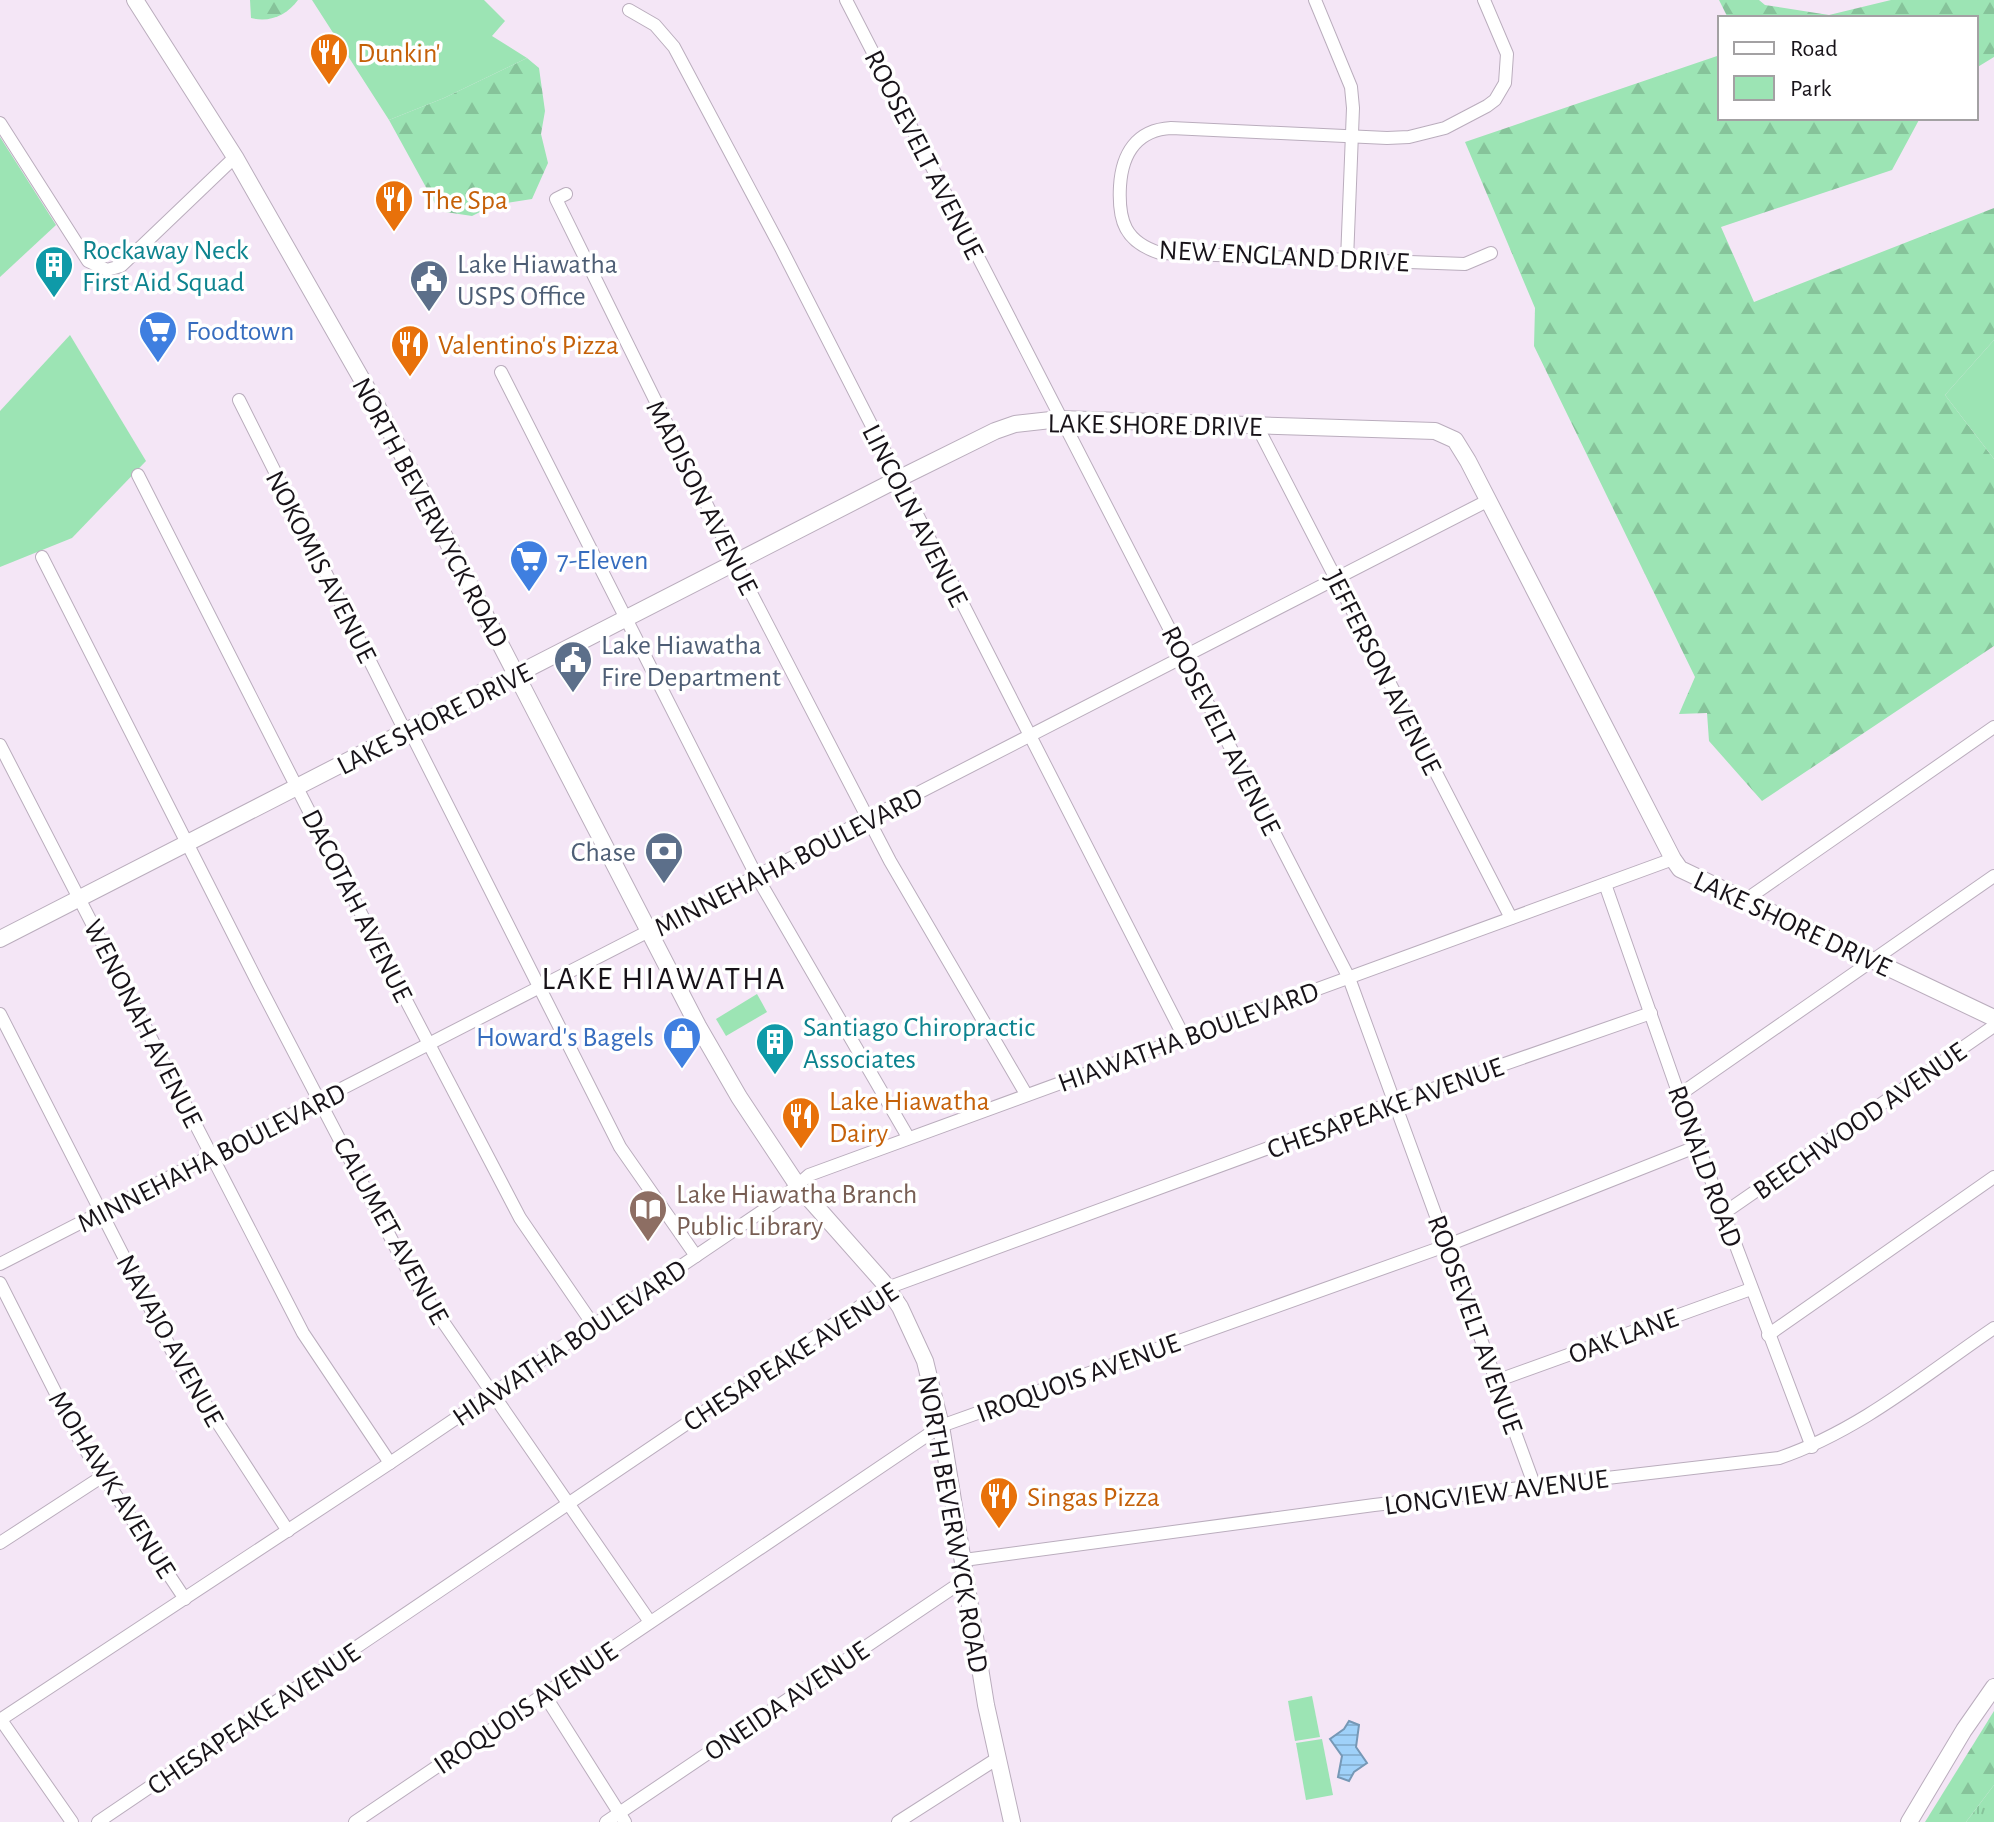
<svg xmlns="http://www.w3.org/2000/svg" width="1994" height="1822" font-family="'Alegreya Sans',sans-serif">
<defs>
<pattern id="grass-tufts" width="24" height="20" patternUnits="userSpaceOnUse" patternTransform="scale(2)"><rect width="24" height="20" fill="#9ce4b4"/><path d="M3 7l-1-3M5 7V3M7 7l1-3M15 17l-1-3M17 17v-4M19 17l1-3" fill="none" stroke="#86c39a"/></pattern>
<pattern id="forest-firs" width="22" height="20" patternUnits="userSpaceOnUse" patternTransform="scale(2)"><rect width="22" height="20" fill="#9ce4b4"/><path d="M5 1l3.5 6h-7zM16 11l3.5 6h-7z" fill="#86c39a"/></pattern>
<pattern id="water-rules" width="6" height="5" patternUnits="userSpaceOnUse" patternTransform="scale(2)"><rect width="6" height="5" fill="#9fd1f9"/><path d="M0 2.5h6" fill="none" stroke="#88b3d5"/></pattern>
</defs>
<rect width="100%" height="100%" fill="#f4e6f6"/>
<polygon fill="url(#grass-tufts)" points="1994,1785 1994,1822 1966,1822"/>
<g fill="url(#forest-firs)">
<path d="M250,0H298C287,15 270,23 251,18Z"/>
<polygon points="1719,0 1759,0 1765,5 1829,15 1891,0 1994,0 1994,57 1976,68 1976,18 1728,18"/>
<polygon points="1720,55 1720,118 1920,118 1892,170 1721,227 1754,302 1994,208 1994,340 1945,395 1994,459 1994,646 1762,801 1709,741 1707,713 1679,714 1695,677 1534,346 1535,308 1465,142"/>
<polygon points="527,58 539,68 545,111 541,134 548,163 532,199 494,205 472,216 439,211 389,120 444,98"/>
<polygon points="1994,1711 1994,1785 1966,1822 1925,1822"/>
</g>
<g fill="#9ce4b4">
<polygon points="312,0 484,0 505,21 492,36 527,58 444,98 389,120"/>
<polygon points="0,137 56,225 0,277"/>
<polygon points="70,335 146,461 72,538 0,567 0,411"/>
<polygon points="1994,340 1994,459 1945,395"/>
<polygon points="757,994 767,1012 726,1036 716,1019"/>
<polygon points="1312,1696 1320,1737 1295,1741 1288,1701"/>
<polygon points="1322,1739 1333,1795 1306,1800 1296,1743"/>
</g>
<polygon fill="url(#water-rules)" stroke="#7698b6" stroke-width="2" points="1349,1721 1359,1725 1356,1747 1367,1763 1354,1772 1349,1781 1338,1777 1342,1756 1330,1739 1344,1729"/>
<g fill="none" stroke-linecap="round" stroke-linejoin="round">
<defs>
<g id="street">
<polyline points="846,0 1349,978 1535,1487"/>
<polyline points="1315,0 1351,87 1353,108 1347,260"/>
<path d="M1484,0L1507,54L1505,83L1495,100L1487,106L1445,128L1409,137L1387,138L1171,128C1136,130 1122,154 1120,186C1118,221 1125,242 1160,253L1465,264L1491,253"/>
<polyline points="629,10 655,25 674,47 781,248 1184,1037"/>
<polyline points="0,123 88,261 107,270 121,266 235,157"/>
<polyline points="566,194 556,199 736,564 890,861 1026,1094"/>
<polyline points="501,372 757,877 908,1137"/>
<polyline points="239,400 406,733"/>
<polyline points="1257,426 1511,918"/>
<polyline points="138,475 375,941 520,1218 594,1326"/>
<polyline points="42,557 259,985 408,1271 650,1622"/>
<polyline points="410,731 620,1147 696,1256"/>
<polyline points="0,745 303,1333 390,1463"/>
<polyline points="1605,884 1679,1095 1812,1447"/>
<polyline points="1744,901 1994,727"/>
<polyline points="0,1014 175,1357 288,1531"/>
<polyline points="1679,1095 1994,876"/>
<polyline points="1724,1213 1994,1026"/>
<polyline points="0,1264 1489,500"/>
<polyline points="0,1283 81,1443 185,1599"/>
<polyline points="1768,1335 1994,1177"/>
<polyline points="1496,1381 1751,1289"/>
<polyline points="0,1543 103,1476"/>
<path d="M964,1560L1374,1505L1779,1458C1859,1431 1925,1375 1994,1328"/>
<polyline points="544,1694 625,1822"/>
<polyline points="0,1720 390,1463 786,1195 809,1175 1673,859"/>
<polyline points="1,1720 72,1822"/>
<polyline points="98,1822 887,1288 1361,1114 1651,1013"/>
<polyline points="355,1822 941,1426 1448,1245 1698,1146"/>
<polyline points="606,1822 966,1579"/>
<polyline points="898,1822 998,1758"/>
</g>
<g id="secondary">
<polyline points="135,0 235,157 377,406 698,1026 739,1097 798,1186 883,1282 900,1307 925,1361 941,1426 986,1705 1012,1822"/>
<polyline points="0,939 898,479 995,431 1015,424 1060,419 1435,431 1455,440 1468,461 1673,859 1680,869 1994,1018"/>
<polyline points="1909,1822 1964,1730 1994,1687"/>
</g>
</defs>
<use href="#street" stroke="#baadbd" stroke-width="14"/>
<use href="#secondary" stroke="#baadbd" stroke-width="18"/>
<use href="#street" stroke="#fff" stroke-width="12"/>
<use href="#secondary" stroke="#fff" stroke-width="16"/>
</g>
<defs>
<symbol id="restaurant-pin" viewBox="-11 -11 22 30"><path d="M0 17L-7.5 6A9.5 9.5 0 1 1 7.5 6Z" fill="#e8710a" stroke="#fff"/><path d="M-5-6h1v4h1v-4h1v4h1v-4h1v5L-1.5 .5V6h-2V.5L-5-1ZM5-6V6H3V1.5H1.5Q1.5-4 5-6Z" fill="#fff"/></symbol>
<symbol id="building-pin" viewBox="-11 -11 22 30"><path d="M0 17L-7.5 6A9.5 9.5 0 1 1 7.5 6Z" fill="#0f9aa8" stroke="#fff"/><path d="M-4-6H4V6H1V3H-1V6H-4ZM-2.5-4.3h1.7v1.8h-1.7ZM.8-4.3h1.7v1.8H.8ZM-2.5-1h1.7V.8h-1.7ZM.8-1h1.7V.8H.8Z" fill="#fff"/></symbol>
<symbol id="civic-pin" viewBox="-11 -11 22 30"><path d="M0 17L-7.5 6A9.5 9.5 0 1 1 7.5 6Z" fill="#5c6f8a" stroke="#fff"/><path d="M-.6-6.5H3V-4.5H.6V-3L4-1V1h2V6H-6V1h2V-1L-.6-3ZM-1.2 2.5V6h2.4V2.5Z" fill="#fff"/></symbol>
<symbol id="supermarket-pin" viewBox="-11 -11 22 30"><path d="M0 17L-7.5 6A9.5 9.5 0 1 1 7.5 6Z" fill="#3f7fe0" stroke="#fff"/><path d="M-6-5.5h2.5l.6 2H6L4.5 2H-2.5L-4.4-4H-6ZM-1.5 3.2a1.3 1.3 0 1 0 .1 0ZM3 3.2a1.3 1.3 0 1 0 .1 0Z" fill="#fff"/></symbol>
<symbol id="bank-pin" viewBox="-11 -11 22 30"><path d="M0 17L-7.5 6A9.5 9.5 0 1 1 7.5 6Z" fill="#5c6f8a" stroke="#fff"/><path d="M-6-4H6V4H-6ZM0-2.3a2.3 2.3 0 1 0 0 4.6a2.3 2.3 0 1 0 0-4.6Z" fill="#fff"/></symbol>
<symbol id="shop-pin" viewBox="-11 -11 22 30"><path d="M0 17L-7.5 6A9.5 9.5 0 1 1 7.5 6Z" fill="#3f7fe0" stroke="#fff"/><path d="M-5-2.5h2.3a2.7 3.5 0 0 1 5.4 0H5L5.5 6h-11ZM-1.5-2.5h3a1.5 2.3 0 0 0-3 0Z" fill="#fff"/></symbol>
<symbol id="library-pin" viewBox="-11 -11 22 30"><path d="M0 17L-7.5 6A9.5 9.5 0 1 1 7.5 6Z" fill="#8d6e63" stroke="#fff"/><path d="M-6-4Q-3-5.5-.7-3.5V5Q-3 3-6 4ZM6-4Q3-5.5 .7-3.5V5Q3 3 6 4Z" fill="#fff"/></symbol>
</defs>
<g fill-rule="evenodd">
<use href="#restaurant-pin" x="307" y="30" width="44" height="60"/>
<use href="#restaurant-pin" x="372" y="177" width="44" height="60"/>
<use href="#building-pin" x="32" y="243" width="44" height="60"/>
<use href="#civic-pin" x="407" y="257" width="44" height="60"/>
<use href="#supermarket-pin" x="136" y="308" width="44" height="60"/>
<use href="#restaurant-pin" x="388" y="322" width="44" height="60"/>
<use href="#supermarket-pin" x="507" y="537" width="44" height="60"/>
<use href="#civic-pin" x="551" y="638" width="44" height="60"/>
<use href="#bank-pin" x="642" y="829" width="44" height="60"/>
<use href="#shop-pin" x="660" y="1014" width="44" height="60"/>
<use href="#building-pin" x="753" y="1020" width="44" height="60"/>
<use href="#restaurant-pin" x="779" y="1094" width="44" height="60"/>
<use href="#library-pin" x="626" y="1187" width="44" height="60"/>
<use href="#restaurant-pin" x="977" y="1474" width="44" height="60"/>
</g>
<g text-anchor="middle" stroke-width="7" stroke-linejoin="round" paint-order="stroke">
<g font-size="28" fill="#c56008" stroke="#fff" text-anchor="start">
<text x="357" y="62">Dunkin'</text>
<text x="422" y="209">The Spa</text>
<text x="438" y="354">Valentino's Pizza</text>
<text x="829" y="1110">Lake Hiawatha<tspan x="829" dy="32">Dairy</tspan></text>
<text x="1027" y="1506">Singas Pizza</text>
</g>
<g font-size="28" fill="#181319" stroke="#fff">
<text transform="translate(925 154) rotate(63)" y="10">ROOSEVELT AVENUE</text>
<text transform="translate(1284 255) rotate(3)" y="10">NEW ENGLAND DRIVE</text>
<text transform="translate(1155 424) rotate(1)" y="10">LAKE SHORE DRIVE</text>
<text transform="translate(703 497) rotate(63)" y="10">MADISON AVENUE</text>
<text transform="translate(431 512) rotate(62)" y="10">NORTH BEVERWYCK ROAD</text>
<text transform="translate(916 515) rotate(63)" y="10">LINCOLN AVENUE</text>
<text transform="translate(322 566) rotate(63)" y="10">NOKOMIS AVENUE</text>
<text transform="translate(1384 672) rotate(63)" y="10">JEFFERSON AVENUE</text>
<text transform="translate(434 718) rotate(-27)" y="10">LAKE SHORE DRIVE</text>
<text transform="translate(1222 730) rotate(63)" y="10">ROOSEVELT AVENUE</text>
<text transform="translate(788 861) rotate(-27)" y="10">MINNEHAHA BOULEVARD</text>
<text transform="translate(358 905) rotate(63)" y="10">DACOTAH AVENUE</text>
<text transform="translate(1793 923) rotate(25)" y="10">LAKE SHORE DRIVE</text>
<text transform="translate(144 1023) rotate(63)" y="10">WENONAH AVENUE</text>
<text transform="translate(1188 1036) rotate(-20)" y="10">HIAWATHA BOULEVARD</text>
<text transform="translate(1385 1107) rotate(-20)" y="10">CHESAPEAKE AVENUE</text>
<text transform="translate(1859 1120) rotate(-35)" y="10">BEECHWOOD AVENUE</text>
<text transform="translate(211 1157) rotate(-27)" y="10">MINNEHAHA BOULEVARD</text>
<text transform="translate(1706 1166) rotate(70)" y="10">RONALD ROAD</text>
<text transform="translate(392 1230) rotate(61)" y="10">CALUMET AVENUE</text>
<text transform="translate(1476 1324) rotate(70)" y="10">ROOSEVELT AVENUE</text>
<text transform="translate(1623 1335) rotate(-20)" y="10">OAK LANE</text>
<text transform="translate(171 1340) rotate(61)" y="10">NAVAJO AVENUE</text>
<text transform="translate(569 1342) rotate(-34)" y="10">HIAWATHA BOULEVARD</text>
<text transform="translate(790 1356) rotate(-33)" y="10">CHESAPEAKE AVENUE</text>
<text transform="translate(1078 1377) rotate(-20)" y="10">IROQUOIS AVENUE</text>
<text transform="translate(113 1484) rotate(58)" y="10">MOHAWK AVENUE</text>
<text transform="translate(1496 1491) rotate(-7)" y="10">LONGVIEW AVENUE</text>
<text transform="translate(954 1524) rotate(80)" y="10">NORTH BEVERWYCK ROAD</text>
<text transform="translate(786 1700) rotate(-34)" y="10">ONEIDA AVENUE</text>
<text transform="translate(525 1707) rotate(-34)" y="10">IROQUOIS AVENUE</text>
<text transform="translate(253 1718) rotate(-34)" y="10">CHESAPEAKE AVENUE</text>
</g>
<g font-size="28" fill="#0d838f" stroke="#fff" text-anchor="start">
<text x="82" y="259">Rockaway Neck<tspan x="82" dy="32">First Aid Squad</tspan></text>
<text x="803" y="1036">Santiago Chiropractic<tspan x="803" dy="32">Associates</tspan></text>
</g>
<g font-size="28" fill="#4e5e75" stroke="#fff" text-anchor="start">
<text x="457" y="273">Lake Hiawatha<tspan x="457" dy="32">USPS Office</tspan></text>
<text x="601" y="654">Lake Hiawatha<tspan x="601" dy="32">Fire Department</tspan></text>
<text x="636" y="861" text-anchor="end">Chase</text>
</g>
<g font-size="28" fill="#366cbe" stroke="#fff" text-anchor="start">
<text x="186" y="340">Foodtown</text>
<text x="557" y="569">7-Eleven</text>
<text x="654" y="1046" text-anchor="end">Howard's Bagels</text>
</g>
<g font-size="28" fill="#785e54" stroke="#fff" text-anchor="start">
<text x="676" y="1203">Lake Hiawatha Branch<tspan x="676" dy="32">Public Library</tspan></text>
</g>
<g font-size="32" letter-spacing="2" fill="#181319" stroke="#fff">
<text x="664" y="989">LAKE HIAWATHA</text>
</g>
</g>
<rect x="1718" y="16" width="260" height="104" fill="#ffffff" stroke="#a3a1a3" stroke-width="2"/>
<rect x="1734" y="42" width="40" height="12" fill="#ffffff" stroke="#a3a1a3" stroke-width="2"/>
<text x="1790" y="56" font-size="24" fill="#181319">Road</text>
<rect x="1734" y="76" width="40" height="24" fill="#9ce4b4" stroke="#a3a1a3" stroke-width="2"/>
<text x="1790" y="96" font-size="24" fill="#181319">Park</text>
</svg>
